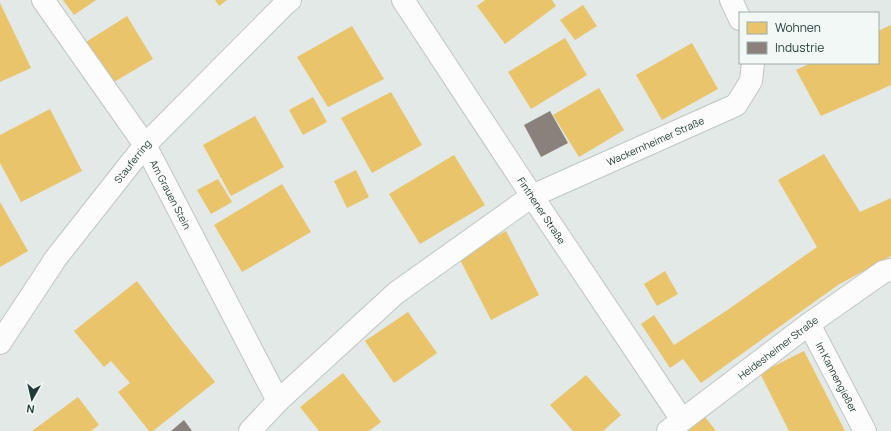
<svg xmlns="http://www.w3.org/2000/svg" width="891" height="431" font-family="Manrope,sans-serif">
<rect width="100%" height="100%" fill="#e3e9e6"/>
<g fill="#e9c46a">
<polygon points="63,0 96,0 74,15"/>
<polygon points="215,0 227,0 219,6"/>
<polygon points="485,0 552,0 556,6 505,44 477,6"/>
<polygon points="0,3 31,68 0,82"/>
<polygon points="583,5 597,26 575,40 560,20"/>
<polygon points="127,16 153,59 114,82 86,42"/>
<polygon points="891,25 891,85 821,116 796,70 811,63 878,63 878,31"/>
<polygon points="352,26 384,79 328,107 297,57"/>
<polygon points="565,38 587,75 531,109 508,72"/>
<polygon points="692,43 718,89 662,120 636,75"/>
<polygon points="599,88 624,130 579,157 553,115"/>
<polygon points="391,92 422,145 372,173 341,118"/>
<polygon points="313,97 327,122 303,135 289,110"/>
<polygon points="50,109 82,171 21,202 0,163 0,135"/>
<polygon points="255,116 284,167 231,196 203,145"/>
<polygon points="824,154 860,212 891,198 891,256 838,285 701,383 683,359 670,368 641,324 654,315 674,345 726,311 817,247 778,180"/>
<polygon points="454,155 485,205 420,244 389,194"/>
<polygon points="356,170 369,197 347,208 334,181"/>
<polygon points="218,179 232,202 211,214 197,190"/>
<polygon points="282,184 311,232 242,272 214,225"/>
<polygon points="0,202 28,251 0,267"/>
<polygon points="506,231 539,295 491,320 458,256"/>
<polygon points="665,271 678,294 657,306 644,284"/>
<polygon points="137,281 175,332 215,382 153,431 149,431 118,392 130,383 111,361 104,367 74,331"/>
<polygon points="408,312 437,353 394,383 365,341"/>
<polygon points="804,351 845,431 789,431 760,373"/>
<polygon points="343,373 381,422 369,431 319,431 300,407"/>
<polygon points="586,375 621,415 603,431 573,431 550,405"/>
<polygon points="78,397 99,425 91,431 32,431"/>
<polygon points="705,417 716,431 688,431"/>
</g>
<g fill="#8a817c">
<polygon points="550,111 568,143 541,157 524,125"/>
<polygon points="184,420 192,431 171,431"/>
</g>
<g fill="none" stroke-linecap="round" stroke-linejoin="round">
<defs>
<g id="minor">
<path id="s1" d="M43,0L145,145L278,401"/>
<path id="s2" d="M403,0L532,196L682,420"/>
<polyline points="731,0 740,19"/>
<path id="s3" d="M809,324L865,431"/>
<path id="s4" d="M0,343L56,258L145,145L284,5L290,0"/>
<path id="s5" d="M250,431L278,401L396,293L532,196L736,105L751,81L753,63"/>
<path id="s6" d="M668,431L809,324L883,272L891,270"/>
</g>
</defs>
<use href="#minor" stroke="#c0c6c3" stroke-width="24"/>
<use href="#minor" stroke="#fbfcfb" stroke-width="22"/>
</g>
<g text-anchor="middle" stroke-width="4" stroke-linejoin="round" paint-order="stroke">
<g font-size="10" fill="#223b36" stroke="#f1f8f5">
<text dy="4" stroke="none"><textPath href="#s5" startOffset="503">Wackernheimer Straße</textPath></text>
<text dy="4" stroke="none"><textPath href="#s4" startOffset="225">Stauferring</textPath></text>
<text dy="4" stroke="none"><textPath href="#s1" startOffset="233">Am Grauen Stein</textPath></text>
<text dy="4" stroke="none"><textPath href="#s2" startOffset="252">Finthener Straße</textPath></text>
<text dy="4" stroke="none"><textPath href="#s6" startOffset="138">Heidesheimer Straße</textPath></text>
<text dy="4" stroke="none"><textPath href="#s3" startOffset="60">Im Kannengießer</textPath></text>
</g>
</g>
<rect x="739" y="12" width="140" height="52" fill="#f1f8f5" stroke="#9eaca9"/>
<rect x="747" y="22" width="20" height="12" fill="#e9c46a" stroke="#9eaca9"/>
<text x="775" y="32" font-size="12" fill="#223b36">Wohnen</text>
<rect x="747" y="42" width="20" height="12" fill="#8a817c" stroke="#9eaca9"/>
<text x="775" y="52" font-size="12" fill="#223b36">Industrie</text>
<g transform="translate(32 399) rotate(188)" stroke="#f1f8f5" stroke-width="3" paint-order="stroke">
<path d="M0-3L7 15L0 10L-7 15Z" fill="#223b36"/>
<text y="-6" font-size="11" font-weight="bold" text-anchor="middle" fill="#223b36">N</text>
</g>
</svg>
